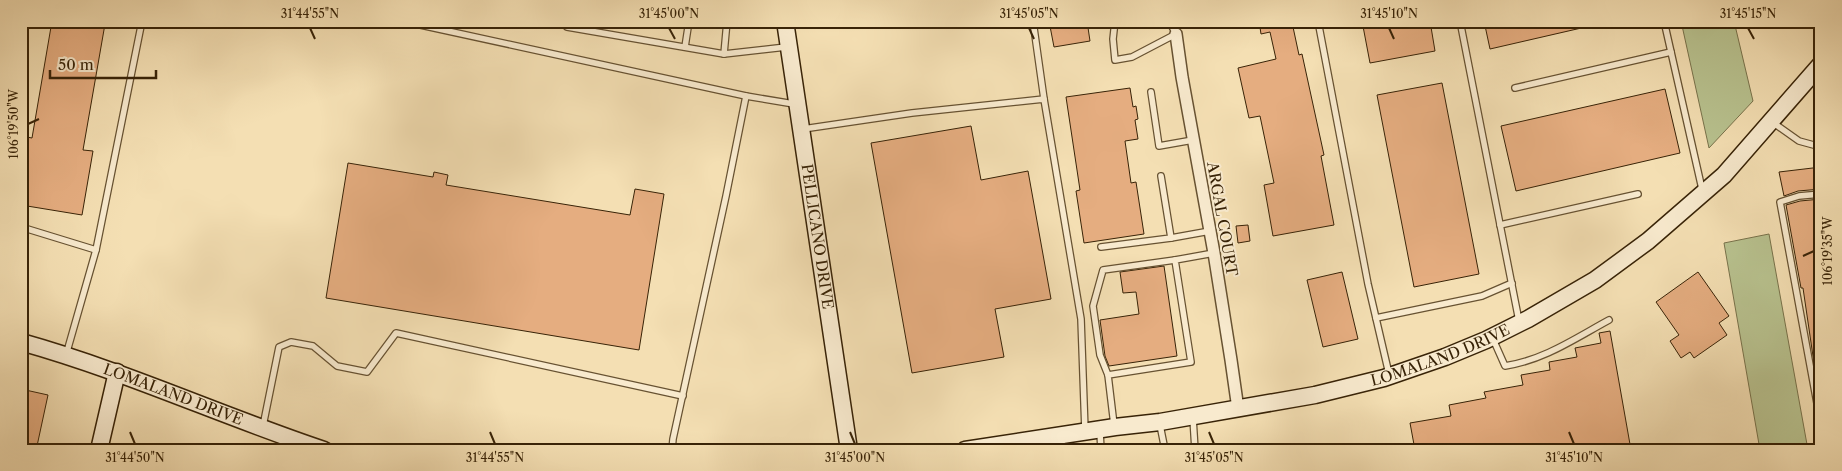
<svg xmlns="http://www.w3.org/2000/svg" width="1842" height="471" font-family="'Libre Caslon Text',serif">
<rect width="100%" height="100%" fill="#f4dfb3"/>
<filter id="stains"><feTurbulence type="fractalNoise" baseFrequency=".004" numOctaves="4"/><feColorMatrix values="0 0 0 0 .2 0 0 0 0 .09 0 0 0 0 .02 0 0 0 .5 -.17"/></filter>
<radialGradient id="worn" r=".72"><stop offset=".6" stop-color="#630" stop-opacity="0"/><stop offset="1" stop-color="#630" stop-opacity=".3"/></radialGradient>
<g fill="#b8c28f" stroke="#78724b">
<polygon points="1681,21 1734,21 1753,101 1709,148"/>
<polygon points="1769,234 1808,450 1760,450 1724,243"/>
</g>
<g fill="#e5ad80" stroke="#382307">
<polygon points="52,21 91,21 105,24 83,150 93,151 82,215 21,205 21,136 32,138"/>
<polygon points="1049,21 1087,21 1090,41 1054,47"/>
<polygon points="1259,21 1298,21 1298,26 1293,27 1299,55 1302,54 1324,155 1321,156 1334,225 1273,236 1264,185 1274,183 1260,116 1249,118 1238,68 1276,59 1270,32 1261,34"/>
<polygon points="1362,21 1430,21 1435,51 1370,63"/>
<polygon points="1484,21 1589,21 1590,26 1490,49"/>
<polygon points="1442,83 1479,274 1414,287 1377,95"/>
<polygon points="1130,88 1133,107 1136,106 1138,119 1135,120 1138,139 1125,141 1131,183 1136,182 1144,234 1084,243 1076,191 1080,190 1066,97"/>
<polygon points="1665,89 1680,153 1516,191 1501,126"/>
<polygon points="971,126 981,180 1028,171 1051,299 995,309 1004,357 912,373 871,143"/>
<polygon points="348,163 433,177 434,172 448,175 446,185 630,215 635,189 664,194 639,350 326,298"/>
<polygon points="1821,167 1821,189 1798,191 1784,196 1779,172"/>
<polygon points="1821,199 1821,363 1814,363 1803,288 1801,288 1786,205 1800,201"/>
<polygon points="1248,225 1250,241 1238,243 1236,226"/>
<polygon points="1164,266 1177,356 1109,366 1105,356 1100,320 1139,314 1136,292 1123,293 1120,272"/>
<polygon points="1342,272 1358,339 1323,347 1307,280"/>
<polygon points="1698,272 1729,316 1719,323 1727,335 1694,358 1690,352 1681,358 1670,341 1679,335 1656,302"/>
<polygon points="1610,331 1631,450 1415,450 1410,423 1451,416 1449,405 1486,398 1484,392 1523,385 1521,375 1550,370 1549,362 1577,357 1575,348 1601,343 1599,333"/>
<polygon points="21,389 48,395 37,446 21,443"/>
</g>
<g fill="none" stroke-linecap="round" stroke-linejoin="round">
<defs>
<g id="lane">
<polyline points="402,21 746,96 794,104"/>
<polyline points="568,21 567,27 724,54 786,47"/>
<polyline points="1033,21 1044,99"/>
<polyline points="1115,21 1113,39 1115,60 1132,57 1176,34 1169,21"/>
<polyline points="1318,21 1368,284 1389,374"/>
<polyline points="1460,21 1519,321"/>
<polyline points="1664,21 1702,189"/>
<polyline points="345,24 349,21"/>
<polyline points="685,47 689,21"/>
<polyline points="724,54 727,21"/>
<polyline points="1515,88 1671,52"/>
<polyline points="1151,92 1159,146 1193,140"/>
<polyline points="1772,122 1799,141 1821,147"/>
<polyline points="803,129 912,113 1044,99 1081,319 1085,431"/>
<polyline points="1821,194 1799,196 1780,202 1821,425"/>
<polyline points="1500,225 1638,194"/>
<polyline points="21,227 96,250"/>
<polyline points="1171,238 1210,231"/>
<polyline points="1101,247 1171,238 1161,176"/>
<polyline points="1376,318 1482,296 1512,283"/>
<path d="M1493,339L1505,366C1544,360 1574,339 1609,320"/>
<polyline points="66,355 96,250 142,21"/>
<polyline points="1108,375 1100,355 1093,306 1103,270 1175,260"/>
<polyline points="1193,418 1195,450"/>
<polyline points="1114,425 1108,375 1191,362 1175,260 1214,253"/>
<polyline points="1160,425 1165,450"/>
<polyline points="263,426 279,347 291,342 313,346 337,366 367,372 396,333 683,396"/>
<polyline points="1100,432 1101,450"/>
<polyline points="1061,437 1063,450"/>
<polyline points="672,450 673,439 726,196 746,96"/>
</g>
<polyline id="street" points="1176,34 1182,77 1214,253 1231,360 1238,409"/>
<g id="secondary">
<path id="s1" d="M785,21L849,450"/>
<path id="s2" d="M21,342C125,371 222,416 324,450"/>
<polyline points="99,450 117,372"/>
<path id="s3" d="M965,450L1115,427L1160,422L1315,395L1384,378L1445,357L1486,340L1528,319L1595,280L1648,241L1724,175L1821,64"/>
</g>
</defs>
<use href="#lane" stroke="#675232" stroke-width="8"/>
<use href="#street" stroke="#675232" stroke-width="14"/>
<use href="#secondary" stroke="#382307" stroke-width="19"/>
<use href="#lane" stroke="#f8eace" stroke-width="5.5"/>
<use href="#street" stroke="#f8eace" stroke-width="11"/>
<use href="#secondary" stroke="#f8eace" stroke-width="16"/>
</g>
<path fill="none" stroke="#382307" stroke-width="2" d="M310,28L315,39M669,28L675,39M1029,28L1034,39M1389,28L1394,39M1748,28L1754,39M28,124L39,119M1803,256L1814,251M130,432L135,444M490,432L495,444M850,432L855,444M1209,432L1214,444M1569,432L1574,444"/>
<g text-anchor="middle" stroke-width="4" stroke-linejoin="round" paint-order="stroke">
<g font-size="15" fill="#382307" stroke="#f8eace">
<text transform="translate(1222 219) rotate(80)" y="5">ARGAL COURT</text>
<text dy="5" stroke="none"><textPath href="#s1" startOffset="218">PELLICANO DRIVE</textPath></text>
<text dy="5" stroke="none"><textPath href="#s3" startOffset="486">LOMALAND DRIVE</textPath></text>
<text dy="5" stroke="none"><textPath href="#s2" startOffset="161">LOMALAND DRIVE</textPath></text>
</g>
</g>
<rect width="1842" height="471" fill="none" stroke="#f4dfb3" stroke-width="55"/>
<path d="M50 70v8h106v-8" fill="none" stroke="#382307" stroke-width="2.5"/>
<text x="58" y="70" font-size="15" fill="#382307" stroke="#f8eace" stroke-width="4" paint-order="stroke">50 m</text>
<rect x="28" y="28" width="1786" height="416" fill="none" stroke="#382307" stroke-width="2"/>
<g font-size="12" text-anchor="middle" fill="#382307">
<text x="310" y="18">31°44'55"N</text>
<text x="669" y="18">31°45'00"N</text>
<text x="1029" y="18">31°45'05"N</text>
<text x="1389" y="18">31°45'10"N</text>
<text x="1748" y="18">31°45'15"N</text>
<text transform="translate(14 124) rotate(-90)" y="4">106°19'50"W</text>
<text transform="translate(1828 251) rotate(-90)" y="4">106°19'35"W</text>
<text x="135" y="462">31°44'50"N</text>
<text x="495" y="462">31°44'55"N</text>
<text x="855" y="462">31°45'00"N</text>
<text x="1214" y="462">31°45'05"N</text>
<text x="1574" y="462">31°45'10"N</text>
</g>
<rect width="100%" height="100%" filter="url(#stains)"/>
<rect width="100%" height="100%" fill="url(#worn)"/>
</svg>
